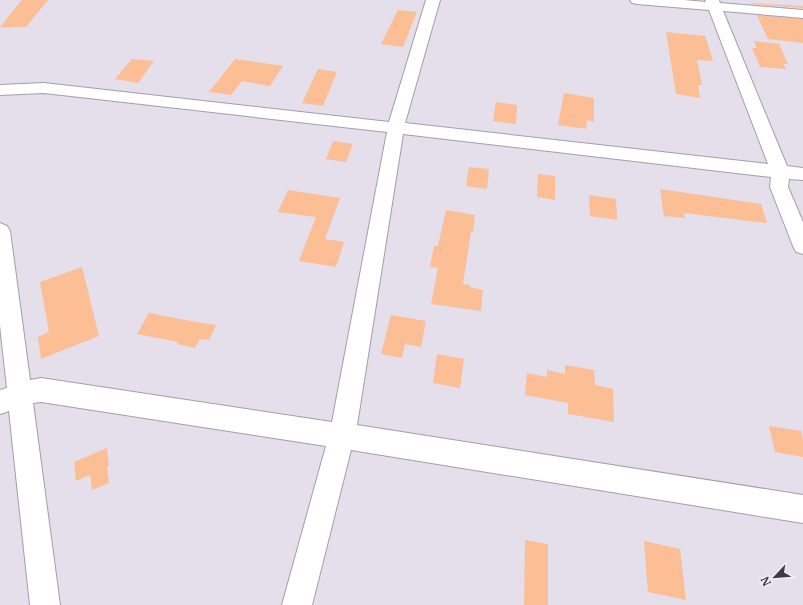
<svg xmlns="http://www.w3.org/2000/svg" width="803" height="605" font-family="Merriweather,serif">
<rect width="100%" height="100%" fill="#e5deeb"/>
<g fill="#fbbe95">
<polygon points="22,0 48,0 26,27 0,27"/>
<polygon points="751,3 803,6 803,8 752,4"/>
<polygon points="398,10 417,12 403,47 381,44"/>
<polygon points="757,15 803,19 803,43 768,39"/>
<polygon points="666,32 705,36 713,61 697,60 702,85 698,85 700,98 676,94"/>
<polygon points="754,41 779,44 788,64 783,64 786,69 760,67 752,48 757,48"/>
<polygon points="132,59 154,61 138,83 115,79"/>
<polygon points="235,59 283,66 270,86 242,81 231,95 209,92"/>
<polygon points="318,69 337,72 323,106 302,103"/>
<polygon points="564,93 594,98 594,122 587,120 586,129 558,125"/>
<polygon points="496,102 517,105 516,124 493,121"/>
<polygon points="333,141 353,144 346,162 326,159"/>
<polygon points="469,167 489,169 487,189 466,186"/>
<polygon points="538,174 555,176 555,200 537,197"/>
<polygon points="660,189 761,204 767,223 684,213 685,218 664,216"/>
<polygon points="288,190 340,198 325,239 344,242 336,267 299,261 316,217 278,212"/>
<polygon points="589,195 616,199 617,220 590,216"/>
<polygon points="446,210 475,215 473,232 471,232 463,284 470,285 470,287 483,290 481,311 431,304 438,268 430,267 434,246 438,246"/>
<polygon points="82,267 99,336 41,359 38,337 49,332 40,282"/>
<polygon points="149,313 196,322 216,325 209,340 200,339 195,348 177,344 178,342 137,334"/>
<polygon points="391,315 426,321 421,347 405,344 402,358 381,354"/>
<polygon points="437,354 464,359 460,388 433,383"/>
<polygon points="565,365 594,370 595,385 613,389 614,422 568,414 568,403 525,395 527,373 547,377 547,370 565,374"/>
<polygon points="769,426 801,431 803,440 803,457 775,452"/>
<polygon points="107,448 109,466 107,467 109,483 92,490 90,475 76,481 74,462"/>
<polygon points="525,540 548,544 548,605 524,605"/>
<polygon points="644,541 680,549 686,600 648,592"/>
</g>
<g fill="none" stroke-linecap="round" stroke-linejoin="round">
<defs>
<polygon id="minor" points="426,0 440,0 405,123 768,164 709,10 637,4 632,3 630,0 684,0 706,2 705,0 719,0 720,3 803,10 803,18 723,11 787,166 803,168 803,180 789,179 788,187 803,222 803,254 796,252 793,246 770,187 771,177 403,134 357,425 803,495 803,523 351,450 312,605 282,605 326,446 41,402 33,403 60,605 30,605 9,411 0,414 0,390 7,388 0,325 0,223 7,226 10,231 30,380 41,378 332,422 387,132 44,93 0,95 0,85 44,83 389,122"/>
</defs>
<use href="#minor" stroke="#a49daa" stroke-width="2"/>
<use href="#minor" fill="#fff" fill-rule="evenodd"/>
</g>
<g transform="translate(775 577) rotate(244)" stroke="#f2ebf9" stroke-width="3" paint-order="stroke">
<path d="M0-3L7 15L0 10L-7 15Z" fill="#3d3a40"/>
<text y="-6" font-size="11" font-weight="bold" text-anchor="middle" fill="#3d3a40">N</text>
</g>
</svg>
